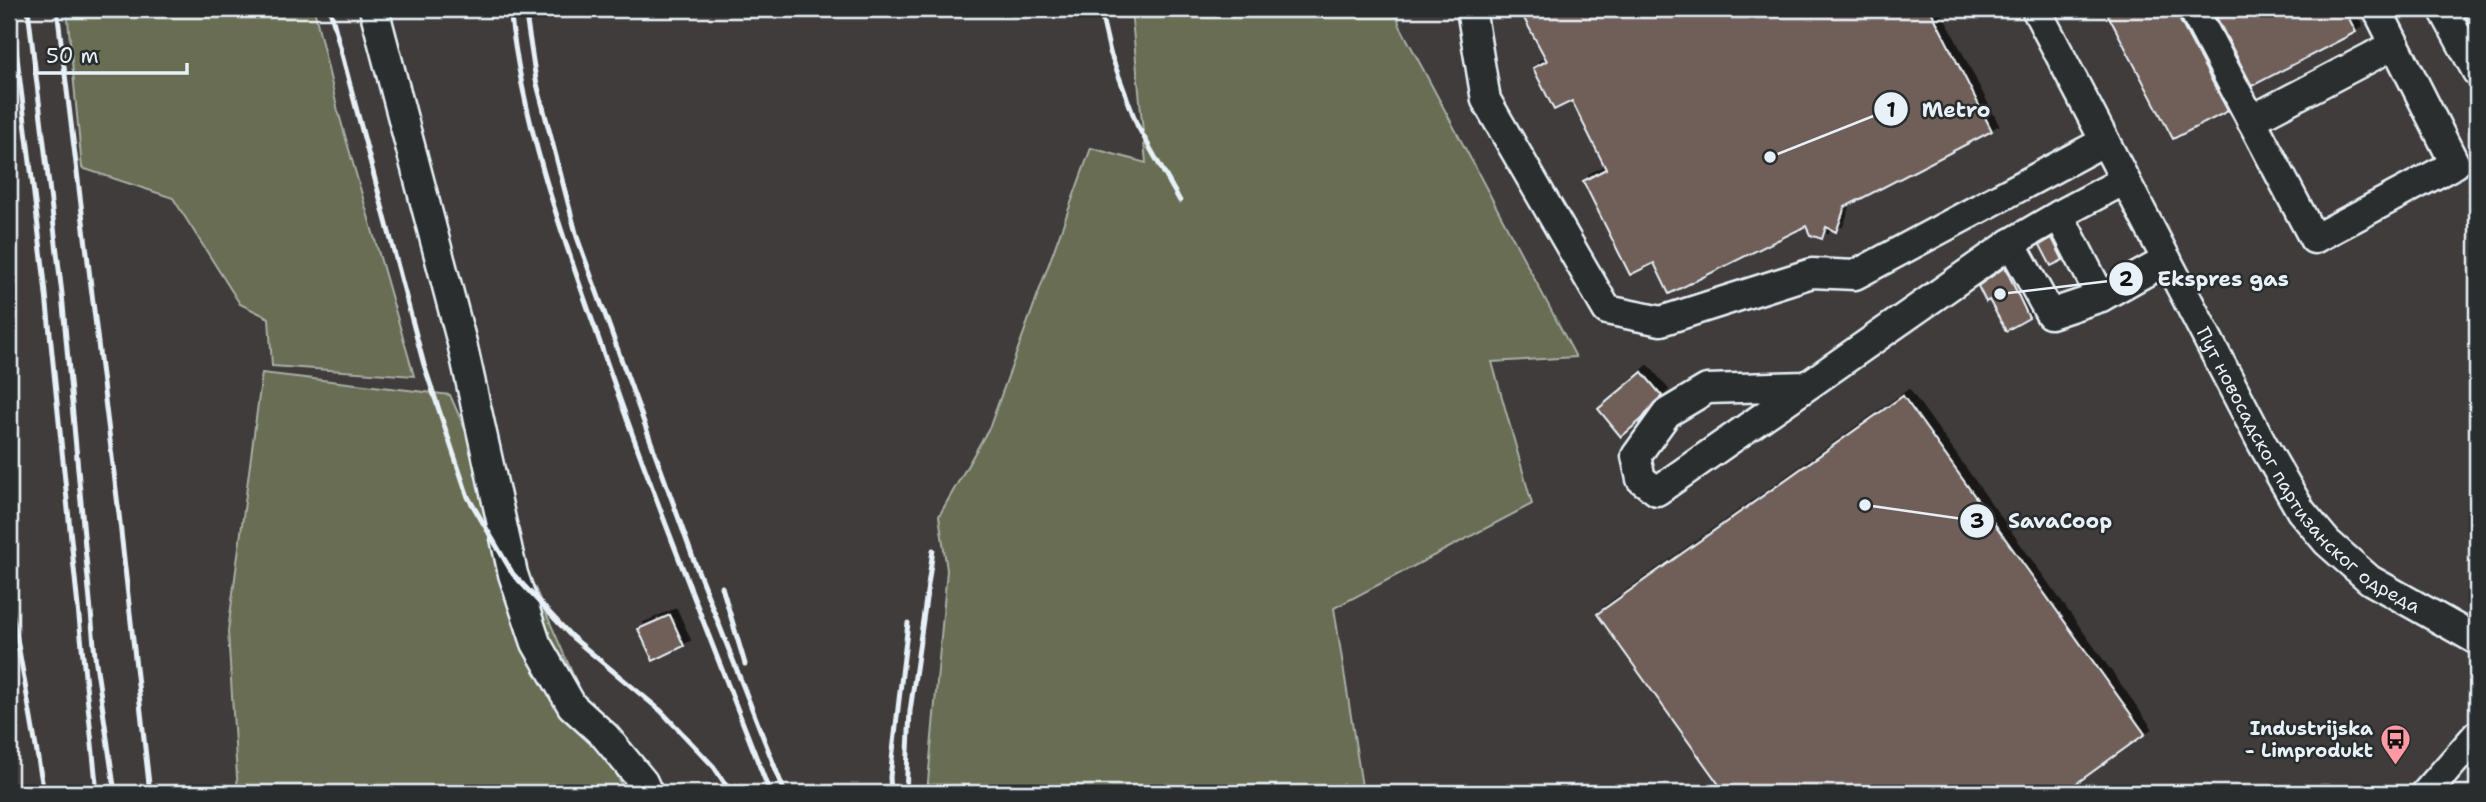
<svg xmlns="http://www.w3.org/2000/svg" width="2486" height="802" font-family="'Shantell Sans',sans-serif">
<defs>
<filter id="shadow"><feDropShadow dx="6" dy="-6" stdDeviation="0" flood-color="#0009"/></filter>
</defs>
<rect width="100%" height="100%" fill="#3f3c3b"/>
<filter id="ink" filterUnits="userSpaceOnUse"><feTurbulence type="fractalNoise" baseFrequency=".0143" numOctaves="2"/><feDisplacementMap in="SourceGraphic" scale="14" xChannelSelector="R" yChannelSelector="G"/><feConvolveMatrix kernelMatrix="1 2 1 2 8 2 1 2 1" color-interpolation-filters="sRGB"/></filter>
<g filter="url(#ink)">
<g fill="#676d53" stroke="#a8afa6" stroke-width="2">
<polygon points="67,9 314,9 338,111 414,376 272,366 269,318 240,304 173,198 82,168"/>
<polygon points="1131,9 1397,9 1399,24 1576,357 1492,362 1532,504 1334,608 1363,793 927,793 947,570 939,516 990,426 1091,148 1146,163"/>
<polygon points="262,373 450,395 625,793 238,793 228,631"/>
</g>
<g fill="#705e59" stroke="#e8f1f8" stroke-width="2" filter="url(#shadow)">
<polygon points="1519,9 1930,9 1992,131 1845,207 1836,232 1826,227 1822,239 1810,235 1806,226 1669,294 1654,263 1630,275 1583,181 1606,169 1572,101 1554,110 1533,68 1547,61"/>
<polygon points="2105,9 2176,9 2178,17 2228,111 2173,139"/>
<polygon points="2212,9 2344,9 2356,32 2252,86"/>
<polygon points="2462,9 2477,9 2477,37"/>
<polygon points="2052,238 2063,260 2051,266 2040,245"/>
<polygon points="2005,267 2029,318 2006,331 1989,300 1986,302 1978,286"/>
<polygon points="1642,372 1662,396 1654,403 1642,419 1621,437 1598,409"/>
<polygon points="1903,396 2145,734 2063,793 1725,793 1597,614"/>
<polygon points="670,615 684,646 653,661 638,629"/>
</g>
<g fill="none" stroke-linecap="round" stroke-linejoin="round">
<defs>
<g id="minor">
<polyline points="374,9 462,343 513,574 536,643 572,706 605,736 643,782 648,793"/>
<polyline points="1471,9 1486,100 1607,310 1661,321 1812,273 1855,275 2105,141"/>
<path id="s1" d="M2036,9L2262,443L2301,511L2327,542L2370,580L2477,640"/>
<polyline points="2193,9 2314,239 2455,164 2377,9"/>
<polyline points="2443,9 2477,72"/>
<polyline points="2251,120 2394,45"/>
<polyline points="2125,180 2059,215 2101,297 2167,260"/>
<polyline points="2011,243 2050,314 2101,297"/>
<polyline points="1807,386 1707,389 1667,413 1636,456 1641,479 1657,491 2011,243 2059,215"/>
<polyline points="2426,793 2477,735"/>
</g>
</defs>
<use href="#minor" stroke="#e8f1f8" stroke-width="33"/>
<use href="#minor" stroke="#2a2d2e" stroke-width="28"/>
<g stroke="#e8f1f8" stroke-width="5">
<polyline points="11,9 44,275 97,793"/>
<polyline points="28,9 62,294 95,656 115,793"/>
<polyline points="57,9 119,514 150,793"/>
<polyline points="330,9 424,365 468,497 513,574 572,637 661,711 714,767 731,793"/>
<path d="M510,9C522,119 559,227 596,331C649,487 711,640 770,793"/>
<polyline points="525,9 536,80 577,237 693,558 785,793"/>
<polyline points="1100,9 1110,52 1137,125 1180,201"/>
<polyline points="722,587 745,664"/>
<polyline points="9,593 44,793"/>
<polyline points="891,793 890,777 908,623"/>
<polyline points="906,793 910,711 933,550"/>
</g>
</g>
</g>
<defs>
<symbol id="bus-pin" viewBox="-11 -11 22 30"><path d="M0 17L-7.5 6A9.5 9.5 0 1 1 7.5 6Z" fill="#ff9aa2" stroke="#2a2d2e"/><path d="M-5-6H5V4H4V6H2V4H-2V6H-4V4H-5ZM-3.5-4V0h7V-4ZM-3.5 1.2v1.5H-2V1.2ZM2 1.2v1.5H3.5V1.2Z" fill="#111"/></symbol>
</defs>
<g fill-rule="evenodd">
<use href="#bus-pin" x="2378" y="722" width="35" height="47"/>
</g>
<g text-anchor="middle" stroke-width="5" stroke-linejoin="round" paint-order="stroke">
<g font-size="19" fill="#e8f1f8" stroke="#2a2d2e">
<text dy="7" stroke="none"><textPath href="#s1" startOffset="541">Пут новосадског партизанског одреда</textPath></text>
</g>
<g font-size="19" font-weight="bold" fill="#e8f1f8" stroke="#2a2d2e" text-anchor="end">
<text x="2373" y="735">Industrijska<tspan x="2373" dy="22">- Limprodukt</tspan></text>
</g>
</g>
<path fill="none" stroke="#e8f1f8" stroke-width="2.5" d="M1770 157L1891 109M2000 294L2126 279M1865 505L1977 521"/>
<g fill="#e8f1f8" stroke="#2a2d2e" stroke-width="2.5">
<circle cx="1770" cy="157" r="7"/>
<circle cx="2000" cy="294" r="7"/>
<circle cx="1865" cy="505" r="7"/>
<circle cx="1891" cy="109" r="18"/>
<circle cx="2126" cy="279" r="18"/>
<circle cx="1977" cy="521" r="18"/>
</g>
<g font-size="21" text-anchor="middle" font-weight="bold" fill="#111">
<text x="1891" y="117">1</text>
<text x="2126" y="286">2</text>
<text x="1977" y="528">3</text>
</g>
<g font-size="21" text-anchor="middle" font-weight="bold" fill="#e8f1f8" stroke="#2a2d2e" stroke-width="5" stroke-linejoin="round" paint-order="stroke">
<text x="1956" y="117">Metro</text>
<text x="2223" y="286">Ekspres gas</text>
<text x="2060" y="528">SavaCoop</text>
</g>
<rect width="2486" height="802" fill="none" stroke="#2a2d2e" stroke-width="35"/>
<rect x="18" y="18" width="2451" height="767" fill="none" stroke="#e8f1f8" stroke-width="2.5" filter="url(#ink)"/>
<path d="M35 63v10h152v-10" fill="none" stroke="#e8f1f8" stroke-width="3.5"/>
<text x="46" y="63" font-size="21" fill="#e8f1f8" stroke="#2a2d2e" stroke-width="5" paint-order="stroke">50 m</text>
</svg>
